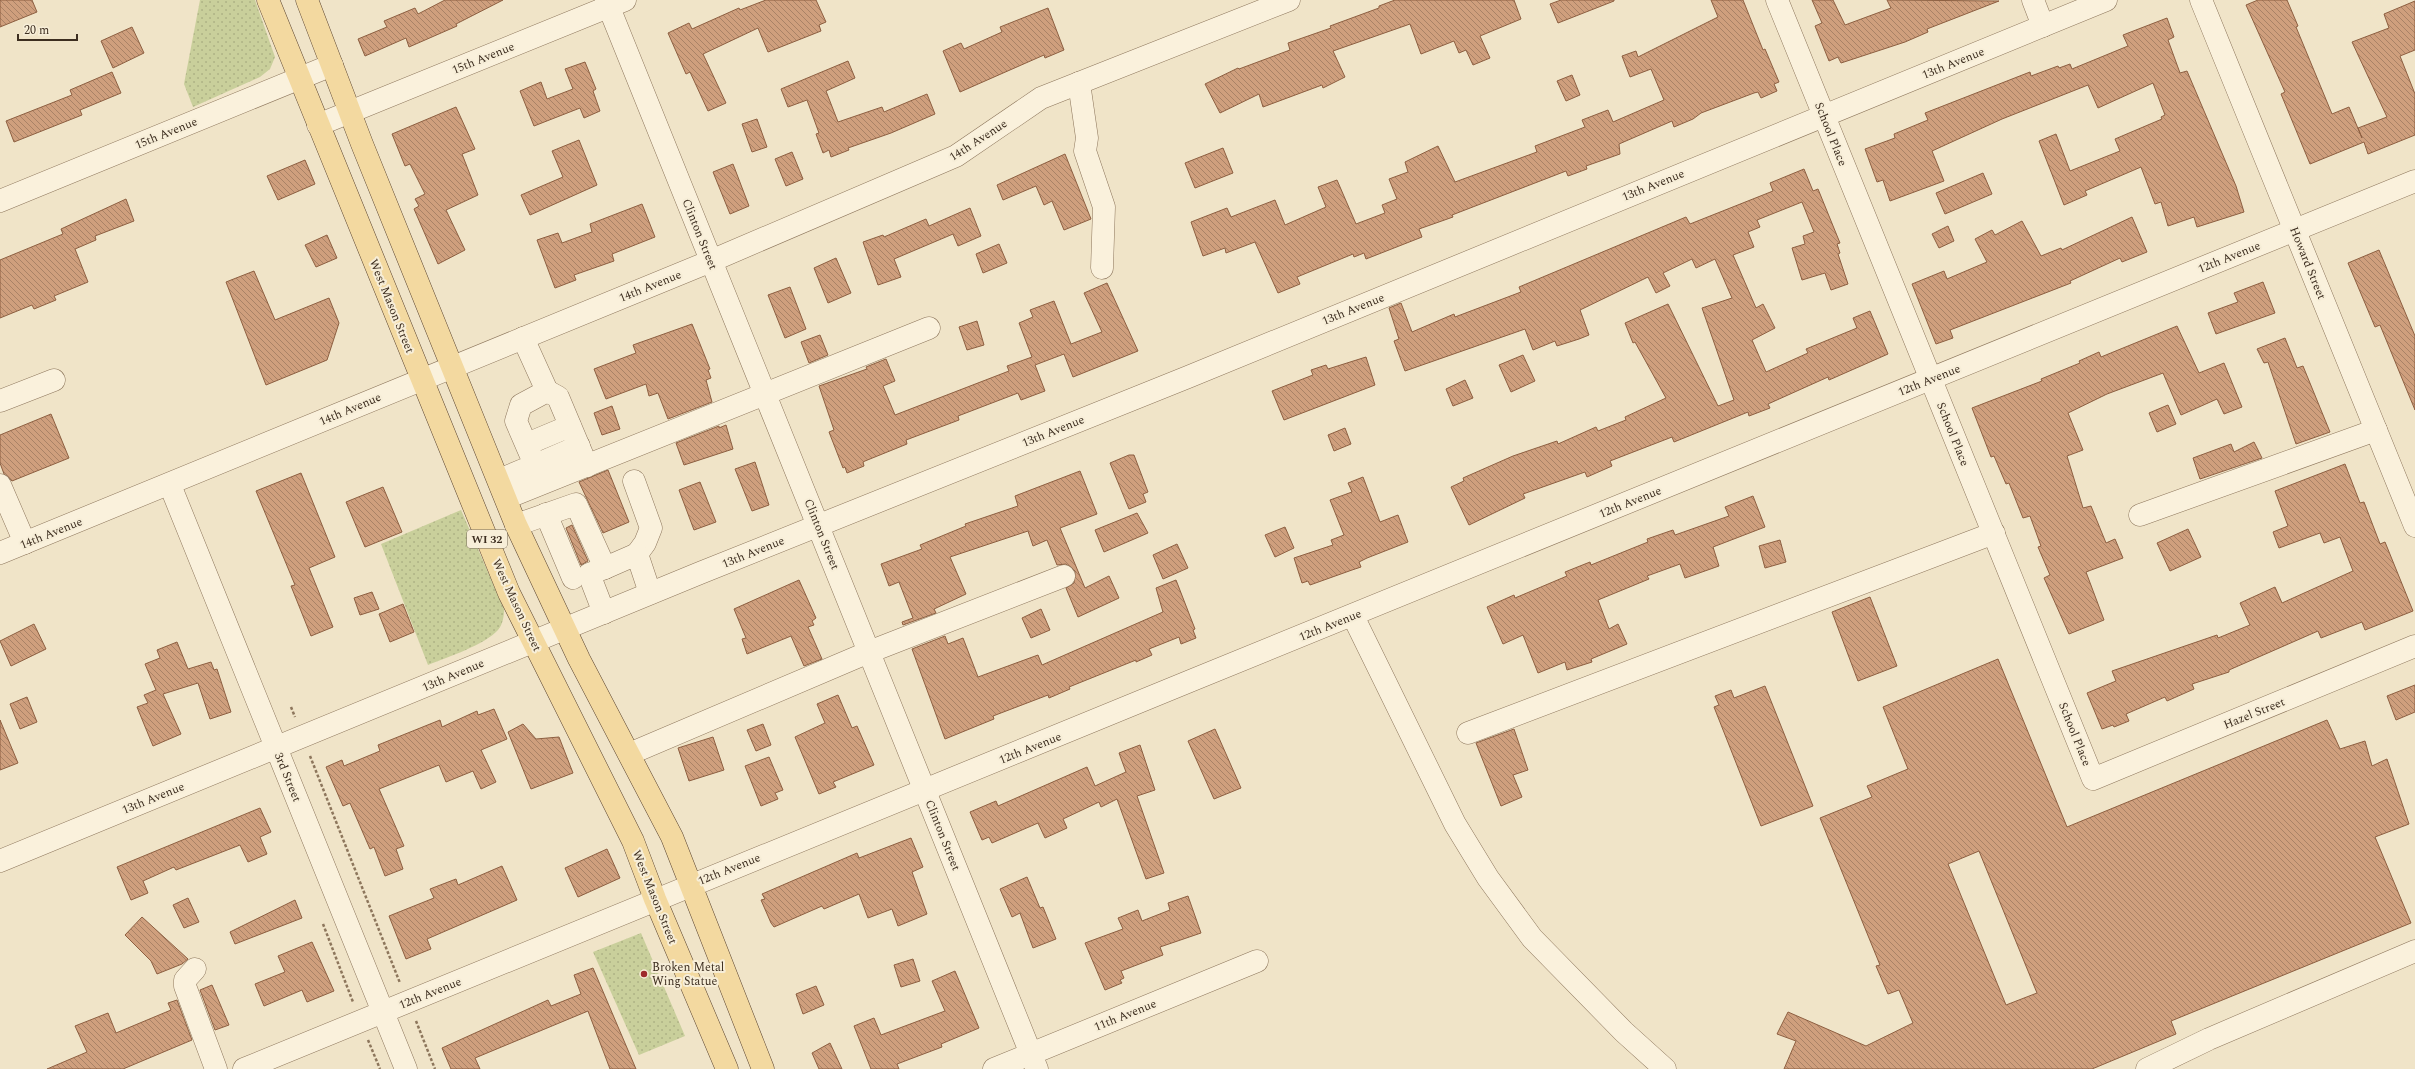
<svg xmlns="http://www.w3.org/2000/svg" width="2415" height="1069" font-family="Spectral,serif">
<defs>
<pattern id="park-dots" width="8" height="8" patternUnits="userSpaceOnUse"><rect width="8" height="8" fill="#c9cf9b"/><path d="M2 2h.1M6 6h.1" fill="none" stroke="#aeb285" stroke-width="1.8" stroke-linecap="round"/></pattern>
<pattern id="building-back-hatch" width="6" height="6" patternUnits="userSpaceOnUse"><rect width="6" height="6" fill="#cf9f7d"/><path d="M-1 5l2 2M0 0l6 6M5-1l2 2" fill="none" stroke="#a98266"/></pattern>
</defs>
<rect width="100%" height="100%" fill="#f0e4c8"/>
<g fill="url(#park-dots)">
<polygon points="200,0 255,0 275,57 270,69 260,77 193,107 184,84"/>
<path d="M461,510L504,609C504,616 503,624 498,630C486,644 446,658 428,665L381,544Z"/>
<polygon points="641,933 685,1036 639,1055 593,952"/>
</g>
<g fill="url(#building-back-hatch)" stroke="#8d5f41" fill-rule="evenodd">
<polygon points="0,0 32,0 37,12 0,27"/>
<polygon points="445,0 503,0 456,24 457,26 409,47 406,38 365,56 358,39 387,27 384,21 415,8 418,14"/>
<polygon points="766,0 816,0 826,22 819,25 821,31 768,52 758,28 703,54 726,103 708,111 690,72 686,74 668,33 689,23 692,29 739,8 740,10"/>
<polygon points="1395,0 1514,0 1521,19 1480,36 1490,58 1473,65 1466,50 1459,53 1454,41 1421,54 1410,24 1333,51 1345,77 1323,88 1322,85 1263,107 1259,94 1220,113 1205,84 1238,68 1239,69 1290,50 1288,43 1331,28 1330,26 1379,8 1379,6"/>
<polygon points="1561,0 1614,0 1614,1 1558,23 1550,4"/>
<polygon points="1711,0 1743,0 1763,50 1765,49 1779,82 1774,84 1777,91 1761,98 1758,92 1754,93 1701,113 1693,119 1674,127 1672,121 1619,144 1620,154 1586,166 1587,169 1568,176 1566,171 1452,215 1453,217 1419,229 1422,237 1366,259 1364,253 1354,257 1353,254 1297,277 1300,284 1278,293 1255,242 1226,253 1225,248 1203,256 1191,222 1227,208 1231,217 1275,200 1285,225 1326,207 1318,187 1337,180 1356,224 1385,213 1382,205 1397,199 1389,179 1408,172 1405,162 1438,146 1455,182 1537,152 1535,146 1585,127 1582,120 1608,110 1613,122 1664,100 1651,69 1630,77 1622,56 1636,51 1638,57 1718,17"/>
<polygon points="1812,0 1833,0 1845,25 1891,8 1887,0 1999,1 1927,29 1928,32 1905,42 1841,63 1838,57 1829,61 1815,26 1822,23"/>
<polygon points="2258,0 2287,0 2298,26 2296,27 2332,114 2349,107 2362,138 2358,128 2387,117 2352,42 2389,28 2384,14 2415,1 2415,50 2400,56 2415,94 2415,135 2368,154 2364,142 2310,164 2281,94 2285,92 2246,5"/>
<polygon points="1048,8 1064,50 1045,58 1044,55 960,92 943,51 961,43 964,49 1002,32 1000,27"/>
<polygon points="2167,18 2174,37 2168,40 2180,73 2187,71 2236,186 2244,212 2197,227 2194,217 2168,226 2161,202 2155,204 2141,167 2085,191 2087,195 2064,205 2039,141 2056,134 2070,171 2120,151 2115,139 2162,119 2161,117 2165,115 2153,83 2098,108 2088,85 2002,119 1932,151 1944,181 1890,201 1883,180 1877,182 1865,149 1895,138 1894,134 1928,120 1925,113 2030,72 2031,76 2058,66 2059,68 2070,64 2072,69 2128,46 2123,35"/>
<polygon points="132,27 144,53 113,68 101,41"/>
<polygon points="848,61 855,78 826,91 838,122 882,107 884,112 927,94 935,114 891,133 848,148 849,150 831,157 829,150 823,153 816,134 819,133 807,100 788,107 781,89"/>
<polygon points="585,62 596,89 593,91 600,111 584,118 580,108 534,126 520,91 541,82 547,99 573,89 565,69"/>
<polygon points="112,72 121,93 80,110 82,115 14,142 6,121 72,95 70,90"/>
<polygon points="1572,75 1580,95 1566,101 1557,81"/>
<polygon points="456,107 475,149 462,154 478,195 446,210 465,250 438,264 414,209 419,206 415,199 425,194 410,164 405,166 392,134"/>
<polygon points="757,119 767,147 752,152 742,124"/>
<polygon points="579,140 597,185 530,215 521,195 563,177 552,151"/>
<polygon points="1223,148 1233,173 1195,188 1185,163"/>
<polygon points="792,152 803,179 786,186 775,159"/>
<polygon points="1065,154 1091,219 1064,230 1052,201 1044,205 1036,186 1003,200 997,185"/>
<polygon points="305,160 315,184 278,200 267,176"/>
<polygon points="733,164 749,206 730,214 713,172"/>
<polygon points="1804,169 1813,191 1818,189 1840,243 1837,244 1840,253 1838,254 1848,284 1831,290 1825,273 1802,280 1792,248 1805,244 1803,236 1814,232 1802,202 1757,220 1760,227 1748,232 1754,247 1733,255 1756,308 1763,304 1775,328 1752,340 1766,372 1808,353 1806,349 1857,328 1853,318 1870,311 1888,354 1829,380 1828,377 1768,404 1770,408 1749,416 1748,412 1674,442 1672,437 1610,461 1612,466 1587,477 1585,472 1523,494 1525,498 1469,525 1451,487 1464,481 1463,478 1513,456 1557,441 1558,444 1596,427 1598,431 1626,420 1625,417 1666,398 1635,342 1633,343 1625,323 1668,304 1718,406 1734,400 1702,308 1732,298 1715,259 1696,268 1692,259 1663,273 1670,286 1656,293 1648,277 1580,310 1589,335 1579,339 1557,346 1555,341 1533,350 1525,329 1405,371 1394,341 1399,339 1389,308 1401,303 1412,332 1454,314 1455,317 1521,292 1519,287 1686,217 1690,224 1773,191 1770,183"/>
<polygon points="1983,173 1992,194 1945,214 1936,193"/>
<polygon points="126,199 134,221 95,236 96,240 75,249 88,282 54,296 56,300 34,309 32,305 0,318 0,260 63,234 61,229"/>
<polygon points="642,204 655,237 612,254 614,261 574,275 576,280 555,288 537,240 558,233 562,243 592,232 590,224"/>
<polygon points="970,208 981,236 958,246 953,234 894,259 901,277 878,285 863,242 883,235 884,237 926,219 929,226"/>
<polygon points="2132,217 2147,252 2122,262 2120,258 2070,281 2071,283 1950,330 1953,338 1936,344 1912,284 1944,271 1947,279 1987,262 1975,239 1992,230 1995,235 2022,221 2041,256 2061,248 2062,250"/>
<polygon points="1948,226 1954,241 1939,248 1932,234"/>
<polygon points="327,235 337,258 316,267 305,245"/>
<polygon points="999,244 1007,263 983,273 976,254"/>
<polygon points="2379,250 2415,336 2415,410 2380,325 2375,327 2348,263"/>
<polygon points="836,258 851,293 828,303 814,268"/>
<polygon points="254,271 275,320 329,298 339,323 327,360 266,385 226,282"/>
<polygon points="2263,282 2275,313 2216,334 2208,313 2238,302 2234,293"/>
<polygon points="1107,283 1138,351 1073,377 1064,354 1035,365 1045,391 1021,400 1018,393 958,416 959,420 906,440 907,444 865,461 863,462 864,466 847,473 845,467 843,468 829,432 834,430 819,386 867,369 866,367 886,359 895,381 883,386 895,415 1009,371 1007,366 1032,357 1019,323 1033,317 1030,310 1054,301 1071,344 1102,332 1084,293"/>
<polygon points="790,287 806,329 785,338 768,295"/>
<polygon points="977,321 984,345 967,350 959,327"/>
<polygon points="692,324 710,369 708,370 711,378 706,380 712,402 668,419 658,393 649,396 646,384 606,399 594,369 636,353 633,345"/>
<polygon points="2177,326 2199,373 2224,363 2242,407 2224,414 2217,399 2181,415 2163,373 2107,394 2068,413 2083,450 2067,456 2083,508 2091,506 2106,543 2115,539 2123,558 2086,572 2104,620 2069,634 2044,578 2050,575 2038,547 2041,546 2030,516 2023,518 2009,483 2006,484 1994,456 1991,457 1972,408 2042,381 2041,379 2080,363 2079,361 2099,352 2101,357"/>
<polygon points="820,335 828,355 809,363 801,342"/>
<polygon points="2285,338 2297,368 2303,366 2330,432 2296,444 2268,362 2264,363 2257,349"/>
<polygon points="1523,355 1535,381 1511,392 1499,365"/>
<polygon points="1366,357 1375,385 1284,420 1272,391 1313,375 1311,370 1326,365 1328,369"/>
<polygon points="1465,380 1473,398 1453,406 1446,389"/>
<polygon points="2168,405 2176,424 2157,432 2149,413"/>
<polygon points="612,406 620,429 602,435 594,413"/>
<polygon points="51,414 69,458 12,481 4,474 0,463 0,435"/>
<polygon points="726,425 733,449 684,465 676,443 719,426 719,428"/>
<polygon points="1345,428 1351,444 1334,451 1328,435"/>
<polygon points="2254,442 2262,458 2200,479 2193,458 2231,444 2234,452"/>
<polygon points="1129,455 1134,455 1148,492 1143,494 1146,502 1129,509 1110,463"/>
<polygon points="755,462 769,505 752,511 735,469"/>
<polygon points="2345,464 2360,503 2364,502 2380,544 2385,542 2413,611 2365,630 2362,622 2321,638 2318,631 2229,670 2229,672 2192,684 2194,689 2167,701 2165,697 2126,714 2129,721 2114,727 2113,725 2102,729 2087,693 2116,681 2112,671 2217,635 2218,638 2250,625 2240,603 2275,587 2282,603 2353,571 2340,537 2324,543 2320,533 2279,548 2273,532 2288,526 2275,491"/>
<polygon points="608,470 629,522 603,533 579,482"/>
<polygon points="1080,471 1097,514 1060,528 1085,588 1109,576 1119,598 1078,617 1066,588 1074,583 1075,571 1066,564 1057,565 1047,540 1033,546 1028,531 950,557 966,594 934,609 936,613 903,625 902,622 913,618 899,582 889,586 881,564 922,549 920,545 966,526 965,524 1018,506 1015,496"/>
<polygon points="301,473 335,557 309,568 333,627 311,636 291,586 295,585 256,491"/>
<polygon points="1363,477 1380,522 1398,515 1408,542 1367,558 1359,562 1361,567 1352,570 1310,585 1308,581 1302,583 1294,558 1333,545 1331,540 1344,535 1330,500 1352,492 1348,483"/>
<polygon points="700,482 716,522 694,530 679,490"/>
<polygon points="383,487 402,532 365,547 346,502"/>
<polygon points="1753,496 1765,527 1713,547 1719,566 1685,578 1680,564 1647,576 1649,579 1598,600 1609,629 1618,624 1627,644 1591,659 1592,662 1567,670 1565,662 1538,673 1523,635 1503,644 1487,607 1514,595 1515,598 1567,576 1565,572 1590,562 1591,565 1648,542 1647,539 1673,530 1675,535 1729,516 1725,507"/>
<polygon points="1137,513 1148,533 1104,552 1095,530"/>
<polygon points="572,525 588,561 581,565 566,528"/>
<polygon points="1285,527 1294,548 1275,557 1265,535"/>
<polygon points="2188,529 2201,557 2170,571 2157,543"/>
<polygon points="1780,540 1786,562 1765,568 1759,546"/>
<polygon points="1177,544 1188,568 1163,579 1153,555"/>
<polygon points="799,580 816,618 812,621 814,625 808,627 822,659 804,666 791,636 747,654 742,639 746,638 734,609"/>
<polygon points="1176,580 1195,629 1193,630 1196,638 1181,644 1179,637 1149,649 1152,655 1136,662 1136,660 1069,687 1070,689 1049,698 1048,695 993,716 994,719 945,739 912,649 945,636 948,644 963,638 978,677 1038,655 1042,665 1163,612 1156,588"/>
<polygon points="372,592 379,609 360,615 354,598"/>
<polygon points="1870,597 1897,666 1858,681 1832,612"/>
<polygon points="403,604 414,632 390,642 379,614"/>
<polygon points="1041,609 1050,630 1031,638 1022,618"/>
<polygon points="34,624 46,649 11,666 0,641"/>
<polygon points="177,642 188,669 211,662 214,670 217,669 231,712 210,719 198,683 163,694 181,734 153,746 137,707 148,703 144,695 156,690 145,664 160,658 157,650"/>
<path d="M1998,659L2067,827L2327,720L2340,749L2365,741L2372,766L2387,759L2409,824L2375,837L2411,923L2171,1021L2176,1034L2092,1069H1784L1796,1041L1777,1034L1788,1012L1866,1046L1913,1023L1899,990L1888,994L1876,966L1880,965L1820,818L1872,797L1867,786L1908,769L1883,707ZM1979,851L2037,993L2006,1005L1948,864Z"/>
<polygon points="2415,685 2415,712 2396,720 2387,696"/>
<polygon points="1765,686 1813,806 1761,826 1714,707 1719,705 1715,696 1731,690 1734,698"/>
<polygon points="838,695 852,728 857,726 874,765 833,782 836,787 819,794 795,737 825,723 817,704"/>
<polygon points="27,697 37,722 20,729 10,704"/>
<polygon points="494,709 507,739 481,750 496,782 481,789 473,771 446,782 439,765 379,789 404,846 396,849 403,869 385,876 374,847 370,849 350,803 343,806 326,767 342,760 344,766 380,751 378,745 440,720 442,727 477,711 478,715"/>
<polygon points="0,720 18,763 0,770"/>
<polygon points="523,724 536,739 559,737 573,773 531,789 508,732"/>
<polygon points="763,724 771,745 756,751 747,730"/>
<polygon points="1215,729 1241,788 1214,799 1188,741"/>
<polygon points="1514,729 1528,770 1513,775 1522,797 1501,806 1476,743"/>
<polygon points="713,737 724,770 689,781 678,748"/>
<polygon points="1140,745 1155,790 1137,796 1164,873 1146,879 1117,799 1101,807 1099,802 1063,819 1067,828 1045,838 1038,823 992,843 989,837 982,840 970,812 996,801 998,806 1087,767 1095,786 1126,772 1119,753"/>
<polygon points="769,757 783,790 775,793 778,799 761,806 745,766"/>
<polygon points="260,808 271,832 260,837 267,854 248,862 240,845 176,870 174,867 143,881 148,893 131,900 117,867"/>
<polygon points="911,838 923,867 912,872 927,914 898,926 892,909 868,918 859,894 824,909 822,906 774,927 771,923 761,900 765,899 762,894 857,853 859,858"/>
<polygon points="607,849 620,878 578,897 565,868"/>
<polygon points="502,866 517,900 427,939 431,949 406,959 389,916 434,898 430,889 456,879 458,885"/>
<polygon points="1027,877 1040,908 1043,907 1056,939 1033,948 1020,913 1012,917 1000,889"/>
<polygon points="1188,896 1201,933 1160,947 1163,955 1121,971 1124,978 1120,980 1122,983 1105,990 1085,943 1123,929 1118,918 1138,910 1142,921 1170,910 1168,903"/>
<polygon points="188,898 199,922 184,928 173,905"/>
<polygon points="295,900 302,918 235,944 230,932"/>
<polygon points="142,917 188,959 182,964 157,974 151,961 125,935"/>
<polygon points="312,942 334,991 307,1002 302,990 264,1006 255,984 285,972 278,956"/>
<polygon points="913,959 920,981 901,987 894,965"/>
<polygon points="593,968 636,1069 610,1069 588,1011 475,1058 480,1069 451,1069 442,1048 548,1000 551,1006 581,994 574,975"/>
<polygon points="955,971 979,1028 941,1044 942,1047 897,1064 899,1069 871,1069 854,1026 874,1018 881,1035 945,1011 932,981"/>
<polygon points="212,985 229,1025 215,1030 200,990"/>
<polygon points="816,986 824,1005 803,1014 796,994"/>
<polygon points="177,1000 192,1040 123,1069 47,1069 87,1052 75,1026 108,1013 116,1033 171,1010 168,1003"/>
<polygon points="830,1043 842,1069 819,1069 812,1053"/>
</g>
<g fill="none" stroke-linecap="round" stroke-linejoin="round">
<defs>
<g id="minor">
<polyline points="606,0 1037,1069"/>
<polyline points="1777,0 2093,779 2415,646"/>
<polyline points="2033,0 2043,26"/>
<polyline points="2201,0 2415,526"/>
<polyline points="1079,83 1087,138 1085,151 1104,207 1102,268"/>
<polyline points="318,125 625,0"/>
<polyline points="0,201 332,65"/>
<polyline points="547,391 558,397 587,466"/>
<polyline points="0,401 54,380"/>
<polyline points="527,444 570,426"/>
<polyline points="541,479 535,465 579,446"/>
<polyline points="499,480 535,465 516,421 521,405 547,391 523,338"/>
<polyline points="634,481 651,528 645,543 637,554"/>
<polyline points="0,485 25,543"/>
<polyline points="170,485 406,1069"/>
<polyline points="506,498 929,328"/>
<polyline points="546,514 573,578"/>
<polyline points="2140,515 2376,430"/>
<polyline points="516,525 576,504 605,568 637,554 650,593"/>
<polyline points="0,553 711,261 956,156 1041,98 1289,0"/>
<polyline points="604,613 589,574 605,568"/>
<polyline points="1353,616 1455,824 1488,878 1532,938 1624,1032 1665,1069"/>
<polyline points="1468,733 1994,533"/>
<polyline points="629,754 869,652 1064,576"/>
<polyline points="0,861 700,573 1188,377 2106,0"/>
<polyline points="195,969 185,980 185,986 216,1069"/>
<path d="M244,1069C967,771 1691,477 2415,181"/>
<polyline points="994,1069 1257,961"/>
<polyline points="2147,1069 2209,1039 2415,951"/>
</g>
<g id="major">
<polyline points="268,0 509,593 633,841 655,899 727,1069"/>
<polyline points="307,0 362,144 516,525 579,659 672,837 763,1069"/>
</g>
</defs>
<use href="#minor" stroke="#8d765c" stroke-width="23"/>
<use href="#major" stroke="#5b4430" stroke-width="23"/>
<g stroke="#8d765c" stroke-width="2.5" stroke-dasharray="3 2" stroke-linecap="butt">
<polyline points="291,707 295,717"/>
<polyline points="310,756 400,983"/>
<polyline points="323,924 353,1002"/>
<polyline points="416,1021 435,1069"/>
<polyline points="368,1040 380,1069"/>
</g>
<use href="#minor" stroke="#faf1dc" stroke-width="22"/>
<use href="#major" stroke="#f3d9a0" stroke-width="22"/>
</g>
<circle fill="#9e2a2b" stroke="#f7eed8" stroke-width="1.5" cx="644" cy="974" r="4"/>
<g text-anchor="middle" stroke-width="4" stroke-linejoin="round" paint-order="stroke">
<rect fill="#f7eed8" stroke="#756857" stroke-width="1" x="467" y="530" width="40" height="18" rx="3"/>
<g font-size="11" font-weight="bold" fill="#3d2e20">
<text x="487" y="543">WI 32</text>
</g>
<g font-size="12" fill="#3d2e20" stroke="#f7eed8">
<text transform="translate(483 58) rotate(-22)" y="4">15th Avenue</text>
<text transform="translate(1953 63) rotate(-22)" y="4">13th Avenue</text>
<text transform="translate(166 133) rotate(-22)" y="4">15th Avenue</text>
<text transform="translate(1831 134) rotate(68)" y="4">School Place</text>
<text transform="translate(978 140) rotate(-33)" y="4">14th Avenue</text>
<text transform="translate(1653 185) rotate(-22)" y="4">13th Avenue</text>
<text transform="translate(700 234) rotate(68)" y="4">Clinton Street</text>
<text transform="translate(2229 257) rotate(-22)" y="4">12th Avenue</text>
<text transform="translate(2308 263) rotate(68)" y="4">Howard Street</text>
<text transform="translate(650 286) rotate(-22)" y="4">14th Avenue</text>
<text transform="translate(392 306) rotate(68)" y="4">West Mason Street</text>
<text transform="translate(1353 309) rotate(-22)" y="4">13th Avenue</text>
<text transform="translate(1929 380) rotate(-22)" y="4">12th Avenue</text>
<text transform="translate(350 409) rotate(-23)" y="4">14th Avenue</text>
<text transform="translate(1053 431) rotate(-22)" y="4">13th Avenue</text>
<text transform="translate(1953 434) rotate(68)" y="4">School Place</text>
<text transform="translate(1630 502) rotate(-22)" y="4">12th Avenue</text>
<text transform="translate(51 533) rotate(-22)" y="4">14th Avenue</text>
<text transform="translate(822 534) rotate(68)" y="4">Clinton Street</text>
<text transform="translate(753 552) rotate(-22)" y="4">13th Avenue</text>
<text transform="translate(517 605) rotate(65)" y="4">West Mason Street</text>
<text transform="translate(1330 625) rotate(-22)" y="4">12th Avenue</text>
<text transform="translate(453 675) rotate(-23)" y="4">13th Avenue</text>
<text transform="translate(2254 713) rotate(-22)" y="4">Hazel Street</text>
<text transform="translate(2075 734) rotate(68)" y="4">School Place</text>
<text transform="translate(1030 748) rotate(-22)" y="4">12th Avenue</text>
<text transform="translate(288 777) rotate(68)" y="4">3rd Street</text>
<text transform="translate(153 798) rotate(-22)" y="4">13th Avenue</text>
<text transform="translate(943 835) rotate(68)" y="4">Clinton Street</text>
<text transform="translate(729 869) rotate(-22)" y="4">12th Avenue</text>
<text transform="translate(655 897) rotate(68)" y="4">West Mason Street</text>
<text transform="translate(430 993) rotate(-22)" y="4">12th Avenue</text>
<text transform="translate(1125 1015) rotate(-22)" y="4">11th Avenue</text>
</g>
<g font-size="12" fill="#3d2e20" stroke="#f7eed8" text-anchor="start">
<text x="652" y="971">Broken Metal<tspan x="652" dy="14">Wing Statue</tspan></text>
</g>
</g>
<path d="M18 34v6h59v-6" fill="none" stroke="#3d2e20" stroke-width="2"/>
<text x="24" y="34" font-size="12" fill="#3d2e20" stroke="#f7eed8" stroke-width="3" paint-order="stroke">20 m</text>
</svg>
